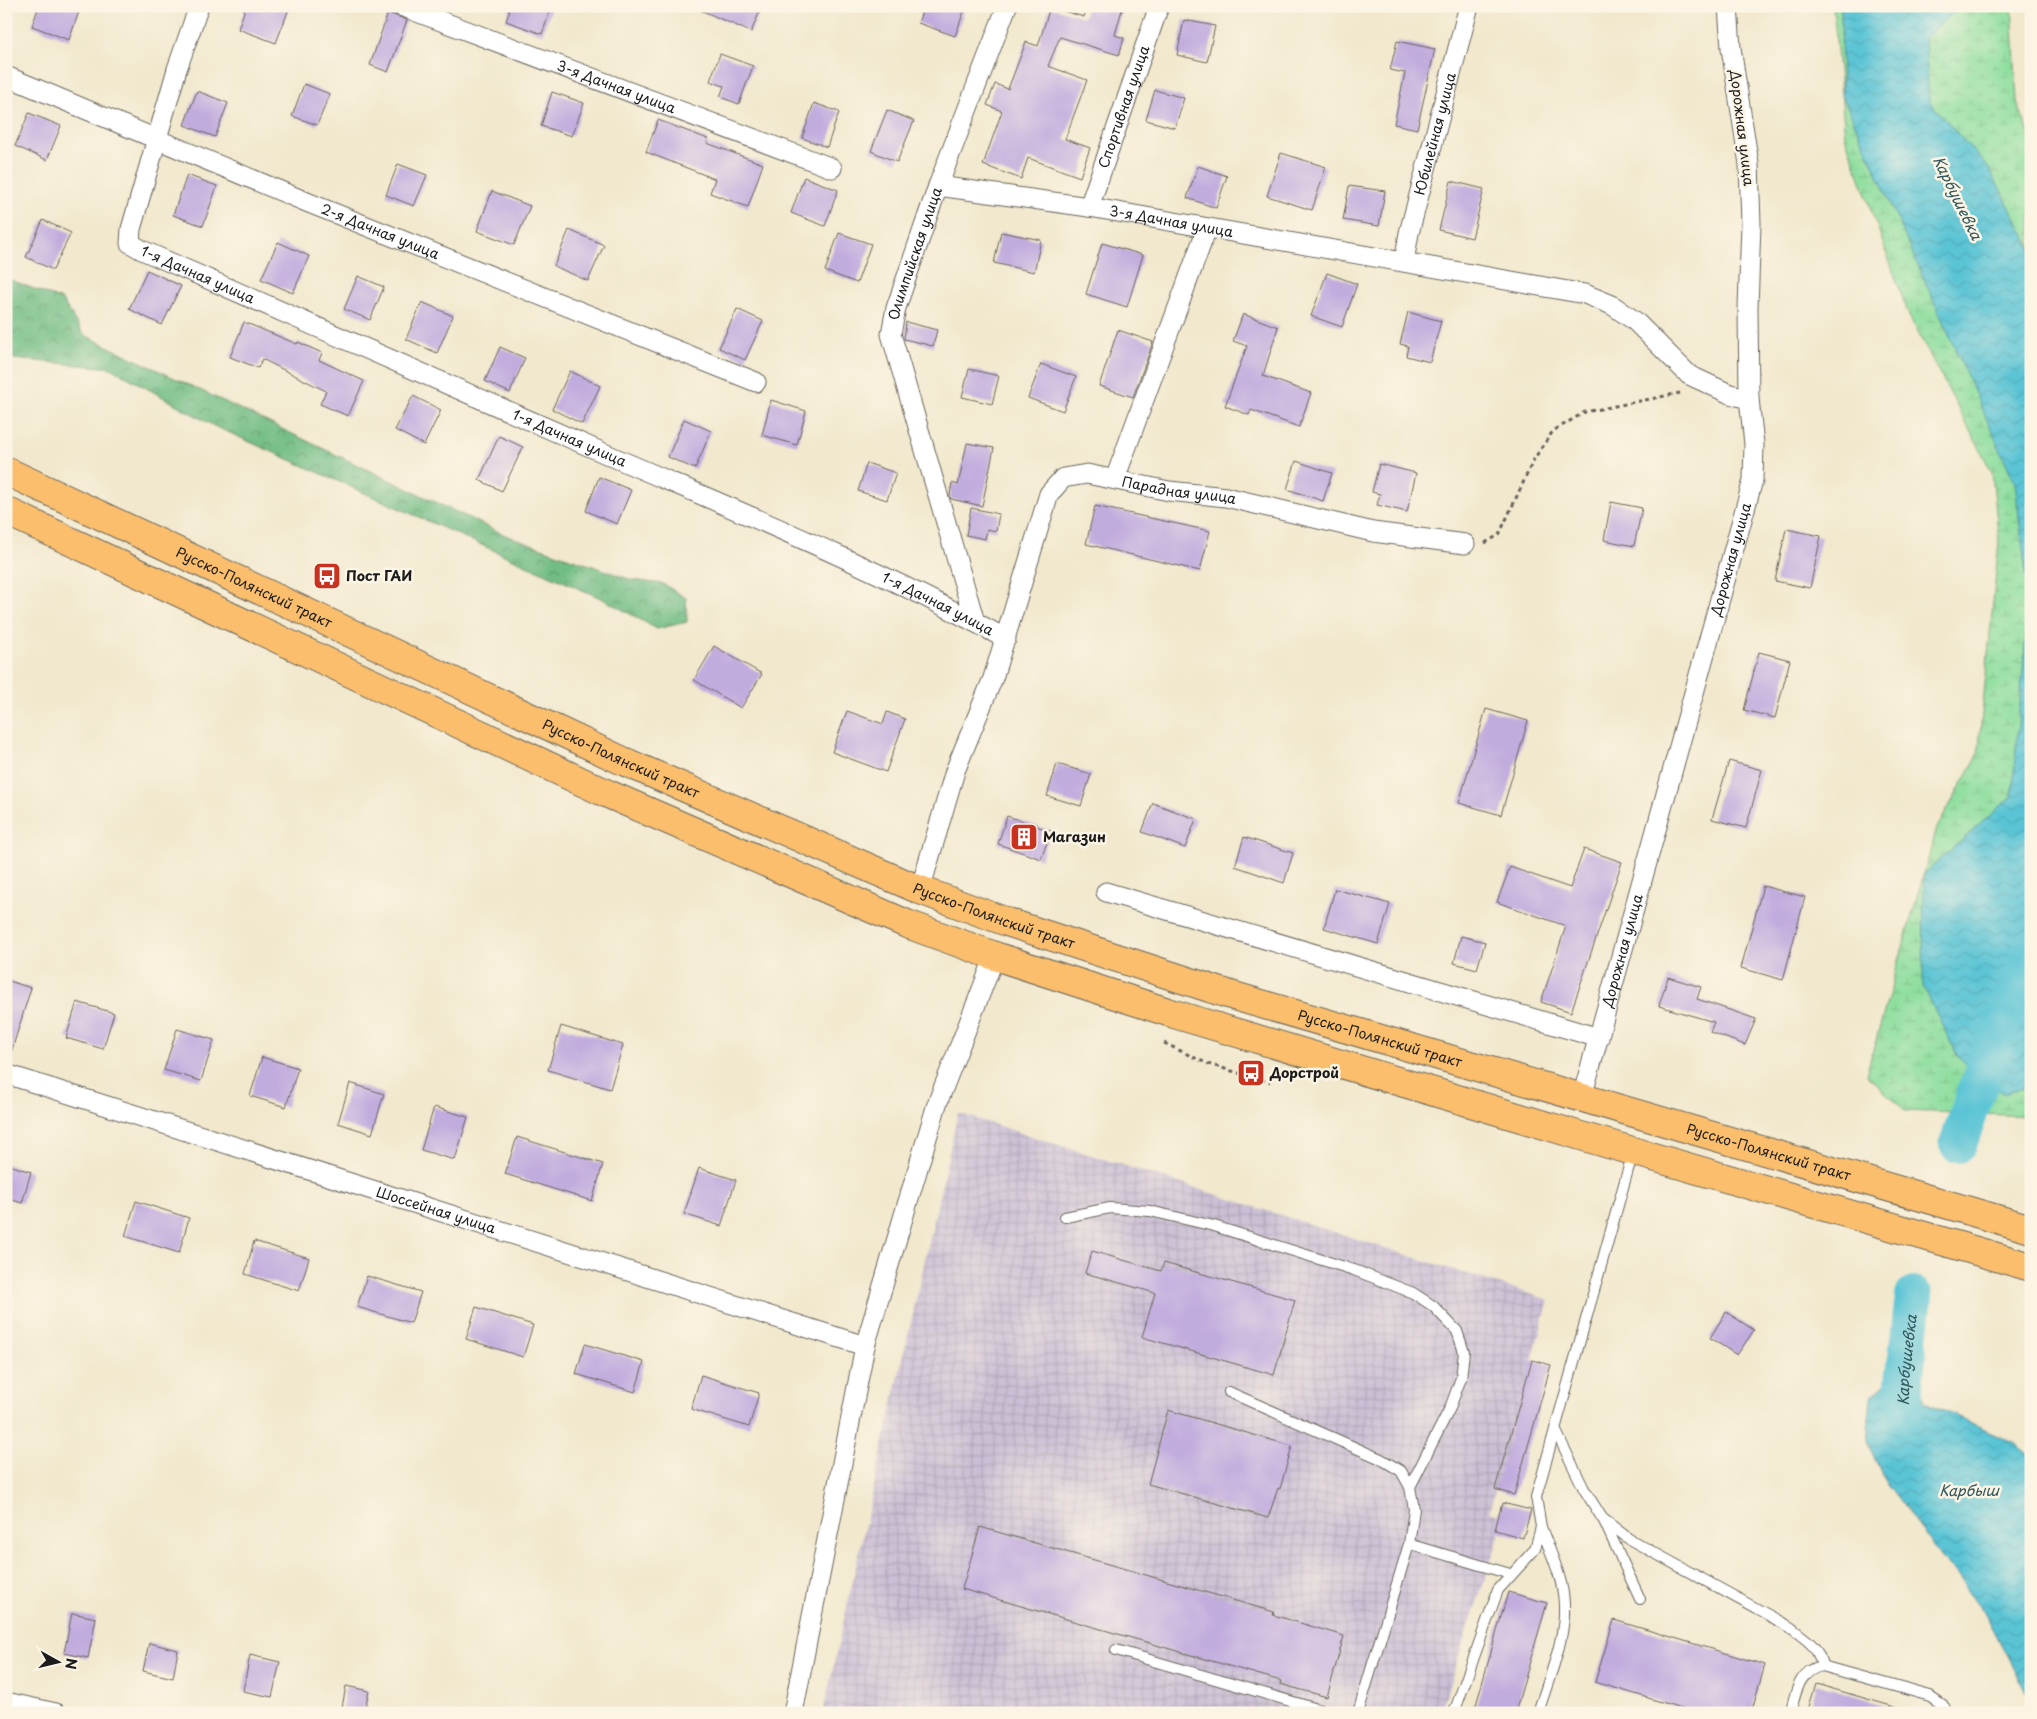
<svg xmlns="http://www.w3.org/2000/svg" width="2037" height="1719" font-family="'Playpen Sans',sans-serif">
<defs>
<pattern id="industrial-grid" width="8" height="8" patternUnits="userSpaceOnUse" patternTransform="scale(1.25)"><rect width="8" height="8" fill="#cbbfd5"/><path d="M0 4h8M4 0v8" fill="none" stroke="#aea4b6"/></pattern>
<pattern id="forest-crowns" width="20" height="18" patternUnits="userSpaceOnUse" patternTransform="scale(1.25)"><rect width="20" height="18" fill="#72bd85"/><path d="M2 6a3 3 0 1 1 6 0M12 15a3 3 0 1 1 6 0" fill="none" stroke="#5d996c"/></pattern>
<pattern id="wetland-marsh" width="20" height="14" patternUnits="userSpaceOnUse" patternTransform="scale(1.25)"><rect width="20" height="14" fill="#8dde9e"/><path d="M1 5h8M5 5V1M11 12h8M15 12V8" fill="none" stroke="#79be88"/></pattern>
<pattern id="water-waves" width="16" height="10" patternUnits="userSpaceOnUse" patternTransform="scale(1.25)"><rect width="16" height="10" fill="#5ac4d5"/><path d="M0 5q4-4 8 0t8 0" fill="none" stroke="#4ea8b6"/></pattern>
</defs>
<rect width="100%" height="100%" fill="#fcf5e5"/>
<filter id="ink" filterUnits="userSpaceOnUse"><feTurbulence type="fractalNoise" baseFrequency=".02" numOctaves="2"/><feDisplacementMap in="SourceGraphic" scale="10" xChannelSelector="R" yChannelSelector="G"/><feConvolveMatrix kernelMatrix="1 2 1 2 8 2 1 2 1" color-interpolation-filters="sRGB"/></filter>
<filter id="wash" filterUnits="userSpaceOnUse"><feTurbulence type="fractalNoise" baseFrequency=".0096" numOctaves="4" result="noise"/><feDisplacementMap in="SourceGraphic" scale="20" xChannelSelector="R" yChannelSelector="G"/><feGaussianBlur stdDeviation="1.12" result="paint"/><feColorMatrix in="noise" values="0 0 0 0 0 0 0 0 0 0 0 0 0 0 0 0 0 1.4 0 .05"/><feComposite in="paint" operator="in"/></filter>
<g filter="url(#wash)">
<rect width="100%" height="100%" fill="#f1e8cd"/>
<polygon fill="url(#industrial-grid)" points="958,1113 1549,1300 1489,1512 1499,1515 1495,1530 1501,1531 1440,1713 823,1713"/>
<polygon fill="url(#forest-crowns)" stroke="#476c50" points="6,278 62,300 84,335 505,535 632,580 663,584 686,598 687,622 657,629 605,600 214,426 111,368 14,359 6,356"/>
<polygon fill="url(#wetland-marsh)" stroke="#547d5d" points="1833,6 2012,6 2017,102 2031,138 2031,1116 1906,1111 1866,1075 1937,828 1978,755 1999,542 1992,472 1909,316 1845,136"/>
<g fill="url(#water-waves)" stroke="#3b7078">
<polygon points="1841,6 1960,6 1925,38 1929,101 1990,170 2031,247 2031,1085 2004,1094 1958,1057 1923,986 1924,874 2012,796 2029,599 2015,483 1842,95"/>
<polygon points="1912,1358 1925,1402 2013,1442 2031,1456 2031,1702 1985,1613 1884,1481 1867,1440 1871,1397"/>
</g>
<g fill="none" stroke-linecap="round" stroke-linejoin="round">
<g stroke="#5ac4d5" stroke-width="38">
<polyline points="1958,1144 1994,1040 2031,953"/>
<path id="s1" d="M1904,1415V1382L1914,1296"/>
</g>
</g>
<g id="blocks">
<g fill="#c1acde">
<polygon points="39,6 81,6 69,40 32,26"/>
<polygon points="246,6 290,6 276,43 238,29"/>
<polygon points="511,6 552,6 542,34 506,21"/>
<polygon points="691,6 762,6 751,32"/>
<polygon points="924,6 966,6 955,36 918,23"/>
<polygon points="1087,6 1123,6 1115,35 1124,38 1119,55 1060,37 1048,66 1087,80 1065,139 1090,148 1080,177 1028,158 1021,179 983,165 1002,111 987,105 995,84 1008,89 1026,42 1038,46 1050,7 1084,17"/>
<polygon points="388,13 407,20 388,72 370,65"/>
<polygon points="1184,20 1215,26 1207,62 1177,55"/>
<polygon points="1397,41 1435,49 1417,129 1394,124 1405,73 1390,70"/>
<polygon points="720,54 753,66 739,104 720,97 724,86 710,81"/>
<polygon points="304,84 330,94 317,125 292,116"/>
<polygon points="1155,90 1184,98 1175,128 1146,120"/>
<polygon points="197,91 228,103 215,137 184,125"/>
<polygon points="552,92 584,103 572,136 541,126"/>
<polygon points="814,103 839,112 827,147 802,138"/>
<polygon points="887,110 914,121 897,162 871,151"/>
<polygon points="29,113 61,126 47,160 15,146"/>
<polygon points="658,120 708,139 707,143 763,164 748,207 710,193 715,179 646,152"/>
<polygon points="1281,153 1326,167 1312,210 1267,196"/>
<polygon points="398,164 427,175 414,206 386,195"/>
<polygon points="1198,166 1227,176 1216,208 1187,198"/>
<polygon points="187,175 217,186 203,226 173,215"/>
<polygon points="804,177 838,190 825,226 791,213"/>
<polygon points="1451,181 1484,189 1472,238 1439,230"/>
<polygon points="1349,186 1385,191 1379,226 1343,220"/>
<polygon points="492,191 530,206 514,245 477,231"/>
<polygon points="43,220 71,233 53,270 26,257"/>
<polygon points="569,230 604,245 588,281 554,266"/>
<polygon points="1001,232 1041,240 1034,272 994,263"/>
<polygon points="839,233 871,244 857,283 825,271"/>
<polygon points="278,242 309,256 293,293 261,279"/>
<polygon points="1102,243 1143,255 1127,307 1086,294"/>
<polygon points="147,270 181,286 162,325 129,309"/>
<polygon points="1327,273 1357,284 1342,327 1311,316"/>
<polygon points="358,276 384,287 370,320 344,309"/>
<polygon points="422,302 453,316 437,353 406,339"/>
<polygon points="737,309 763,321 745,360 719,348"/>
<polygon points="1408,312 1441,321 1430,362 1406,356 1408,346 1400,344"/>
<polygon points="1243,314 1278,327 1263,376 1311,393 1299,427 1251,410 1249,415 1225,406 1247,346 1233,341"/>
<polygon points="244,322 297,344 298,342 322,353 319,360 364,381 348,416 320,404 326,391 262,359 258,368 230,357"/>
<polygon points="906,322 937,330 933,346 904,339"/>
<polygon points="1118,330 1153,342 1133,397 1099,386"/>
<polygon points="500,347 525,358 510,393 485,381"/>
<polygon points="1041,364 1076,377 1063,411 1028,398"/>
<polygon points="969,369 999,376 992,404 962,397"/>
<polygon points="570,371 600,386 582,424 552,409"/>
<polygon points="413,396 441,410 424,445 395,430"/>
<polygon points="771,400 806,411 797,445 762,435"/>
<polygon points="684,419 711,431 695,469 668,457"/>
<polygon points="499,436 523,447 502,491 479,480"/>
<polygon points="967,443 994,448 982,506 951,499 950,495 952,483 958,485"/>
<polygon points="1296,461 1332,473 1323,501 1287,489"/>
<polygon points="867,463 896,473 887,500 858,491"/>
<polygon points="1379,464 1416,473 1407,512 1377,505 1380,494 1372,492"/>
<polygon points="599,477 631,490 617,524 586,511"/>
<polygon points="1611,502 1642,508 1634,546 1604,540"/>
<polygon points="1095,506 1210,531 1200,571 1086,544"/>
<polygon points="971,508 999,514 996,531 987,529 985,539 966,535"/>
<polygon points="1786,529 1821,536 1810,588 1775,581"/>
<polygon points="714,646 762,674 741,708 694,680"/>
<polygon points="1759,652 1790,660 1775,718 1744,710"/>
<polygon points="1486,709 1528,721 1501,815 1459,803"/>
<polygon points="847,711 883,724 887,712 905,719 886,772 832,752"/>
<polygon points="1729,761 1762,770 1746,828 1712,819"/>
<polygon points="1057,764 1091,774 1081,806 1047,796"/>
<polygon points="1153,803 1196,819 1185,848 1142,832"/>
<polygon points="1007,816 1051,831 1041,859 998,844"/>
<polygon points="1244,837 1293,853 1284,883 1235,866"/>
<polygon points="1584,849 1622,862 1571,1012 1541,1002 1566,926 1497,902 1510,867 1570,888"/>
<polygon points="1763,886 1805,897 1783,980 1741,968"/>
<polygon points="1335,889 1390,904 1378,944 1324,928"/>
<polygon points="1461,936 1485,942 1477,969 1454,963"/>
<polygon points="1668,977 1701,987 1697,999 1756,1019 1745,1045 1710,1032 1714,1022 1659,1006"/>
<polygon points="6,980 31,988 10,1056 6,1055"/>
<polygon points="77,1002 114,1013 103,1049 66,1038"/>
<polygon points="561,1026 623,1045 610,1089 548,1070"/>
<polygon points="177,1029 214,1040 201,1081 164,1070"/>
<polygon points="262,1057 298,1068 286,1107 250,1096"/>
<polygon points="350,1083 384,1094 372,1134 338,1123"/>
<polygon points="434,1107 468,1117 455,1160 421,1150"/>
<polygon points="517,1137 603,1164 592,1201 505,1174"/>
<polygon points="6,1164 31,1172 22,1203 6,1198"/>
<polygon points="699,1168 736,1180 721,1226 684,1214"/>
<polygon points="136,1201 189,1218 179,1253 125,1236"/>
<polygon points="254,1241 309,1258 299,1291 245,1274"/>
<polygon points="1092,1251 1161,1271 1164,1263 1295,1300 1274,1375 1142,1337 1155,1293 1085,1273"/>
<polygon points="367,1276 421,1292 411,1323 357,1307"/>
<polygon points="476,1307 533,1325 523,1357 466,1339"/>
<polygon points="1726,1312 1754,1330 1737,1355 1710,1338"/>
<polygon points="585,1344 644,1362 635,1392 576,1374"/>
<polygon points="1532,1360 1551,1365 1514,1495 1495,1489"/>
<polygon points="701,1375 759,1393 749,1427 691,1409"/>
<polygon points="1168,1410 1292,1446 1280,1489 1278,1488 1268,1518 1148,1484"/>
<polygon points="1502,1503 1531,1510 1523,1538 1495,1530"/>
<polygon points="980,1527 1274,1612 1273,1615 1344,1636 1327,1697 1280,1684 1281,1681 962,1589"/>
<polygon points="1508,1592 1547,1603 1515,1713 1504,1713 1476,1705"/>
<polygon points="72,1613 96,1618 88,1658 64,1653"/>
<polygon points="1614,1620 1765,1665 1751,1713 1698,1713 1595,1682"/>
<polygon points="149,1643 178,1650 173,1678 143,1671"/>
<polygon points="250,1655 280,1662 272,1697 243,1691"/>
<polygon points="1816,1684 1898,1708 1897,1713 1807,1713"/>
<polygon points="346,1686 369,1691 364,1713 341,1713"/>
</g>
</g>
</g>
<g filter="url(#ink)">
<use href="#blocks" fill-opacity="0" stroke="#67635a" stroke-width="1"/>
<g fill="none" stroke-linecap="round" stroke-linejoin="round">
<defs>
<g id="lane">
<polyline points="1065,1217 1110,1208 1150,1211 1214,1226 1354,1270 1413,1293 1433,1306 1457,1331 1464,1352 1461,1378 1450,1408 1410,1487"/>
<polyline points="1229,1392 1381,1459 1401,1471 1410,1487 1414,1509 1409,1544 1358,1713"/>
<path d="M1555,1429L1584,1489L1602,1518L1629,1539L1790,1627C1806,1640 1818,1645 1822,1666"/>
<polyline points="1604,1521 1640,1599"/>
<polyline points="1409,1544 1510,1574"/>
<polyline points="1116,1650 1331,1713"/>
<polyline points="1454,1713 1498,1590 1535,1549 1541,1527 1536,1497 1633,1152"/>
<path d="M1538,1713C1548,1679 1566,1640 1564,1604C1563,1577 1550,1552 1541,1527"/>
<path d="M1790,1713C1796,1693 1798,1671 1822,1666L1930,1696L1943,1705L1946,1713"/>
</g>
<g id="street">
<path id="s2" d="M199,6L177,69L131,229L130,243L142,250C299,319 456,389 613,457C745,514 879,569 1006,639"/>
<path id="s3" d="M401,6L832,168"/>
<path id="s4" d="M6,76L309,203L756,382"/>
<path id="s5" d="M938,186L1089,207L1585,294L1612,305L1635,321L1689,375L1730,394L1749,399"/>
<path id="s6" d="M1089,207L1159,6"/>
<path id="s7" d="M1404,262L1409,233L1469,6"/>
<polyline points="1115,479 1207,228"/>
<path id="s8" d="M975,622L891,334L896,308L938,186L1007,6"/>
<path id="s9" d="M920,890L955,771L993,678L1049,494L1063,478L1087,474L1169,491L1226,497L1373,532L1465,544"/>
<polyline points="1106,892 1599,1038"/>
<path id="s10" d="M6,1074L865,1346"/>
<path id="s11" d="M1582,1097L1753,480L1754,444L1749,399L1748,308L1751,224L1749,164L1731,48L1728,6"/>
<polyline points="6,1702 56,1713"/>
<polyline points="793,1713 865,1346 937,1104 995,956"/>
</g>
<g id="primary">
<path id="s12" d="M6,471L623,761L920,890L1007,922L1234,996L2031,1229"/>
<polyline points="6,511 608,794 907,924 995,956 1174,1014 1581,1136 2031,1267"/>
</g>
</defs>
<use href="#lane" stroke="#67635a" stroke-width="12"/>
<use href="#street" stroke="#67635a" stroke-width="21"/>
<use href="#primary" stroke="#67635a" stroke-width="30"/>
<g stroke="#67635a" stroke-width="3" stroke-dasharray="4 4" stroke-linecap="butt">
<polyline points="1485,543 1499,535 1534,459 1553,431 1585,412 1680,393"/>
<polyline points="1164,1043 1208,1064 1270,1082"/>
</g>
<use href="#lane" stroke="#fff" stroke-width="10"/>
<use href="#street" stroke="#fff" stroke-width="19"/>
<use href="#primary" stroke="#fabe6d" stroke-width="28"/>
</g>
</g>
<defs>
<symbol id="bus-square" viewBox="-11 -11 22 22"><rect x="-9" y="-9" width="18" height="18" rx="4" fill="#c8321e" stroke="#fcf5e5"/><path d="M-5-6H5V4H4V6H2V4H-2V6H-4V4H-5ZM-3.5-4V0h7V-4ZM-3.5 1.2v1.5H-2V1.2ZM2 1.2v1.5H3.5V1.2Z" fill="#fff"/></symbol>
<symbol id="building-square" viewBox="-11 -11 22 22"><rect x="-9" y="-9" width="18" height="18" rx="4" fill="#c8321e" stroke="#fcf5e5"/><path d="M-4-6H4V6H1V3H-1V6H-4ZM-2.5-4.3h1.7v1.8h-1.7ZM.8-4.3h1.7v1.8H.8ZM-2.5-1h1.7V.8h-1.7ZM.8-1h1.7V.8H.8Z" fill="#fff"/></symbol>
</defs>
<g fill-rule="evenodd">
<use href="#bus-square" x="311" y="560" width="32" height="32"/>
<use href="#building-square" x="1008" y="821" width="32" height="32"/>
<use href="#bus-square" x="1235" y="1057" width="32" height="32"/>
</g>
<g text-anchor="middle" stroke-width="5" stroke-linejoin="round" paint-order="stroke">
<g font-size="14" fill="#1c1c1c" stroke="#fcf5e5">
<text dy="5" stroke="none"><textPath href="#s3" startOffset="230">3-я Дачная улица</textPath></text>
<text dy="5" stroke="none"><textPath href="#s6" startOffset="106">Спортивная улица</textPath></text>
<text transform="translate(1742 128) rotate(83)" y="5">Дорожная улица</text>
<text dy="5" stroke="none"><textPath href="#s7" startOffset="132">Юбилейная улица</textPath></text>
<text dy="5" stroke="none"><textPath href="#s5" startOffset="236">3-я Дачная улица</textPath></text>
<text dy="5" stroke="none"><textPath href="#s4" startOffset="405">2-я Дачная улица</textPath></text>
<text dy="5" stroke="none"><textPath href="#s8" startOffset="384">Олимпийская улица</textPath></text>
<text dy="5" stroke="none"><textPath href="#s2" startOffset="322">1-я Дачная улица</textPath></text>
<text dy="5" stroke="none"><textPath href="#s2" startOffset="728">1-я Дачная улица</textPath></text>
<text dy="5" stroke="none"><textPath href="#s9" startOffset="556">Парадная улица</textPath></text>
<text dy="5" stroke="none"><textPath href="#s11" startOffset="558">Дорожная улица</textPath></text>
<text dy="5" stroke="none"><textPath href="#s12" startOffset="274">Русско-Полянский тракт</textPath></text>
<text dy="5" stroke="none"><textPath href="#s2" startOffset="1132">1-я Дачная улица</textPath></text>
<text dy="5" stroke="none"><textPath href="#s12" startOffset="679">Русско-Полянский тракт</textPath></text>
<text dy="5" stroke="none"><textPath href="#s12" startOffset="1084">Русско-Полянский тракт</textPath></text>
<text dy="5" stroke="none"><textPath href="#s11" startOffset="152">Дорожная улица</textPath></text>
<text dy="5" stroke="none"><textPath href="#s12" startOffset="1489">Русско-Полянский тракт</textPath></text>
<text dy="5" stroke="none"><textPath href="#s12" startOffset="1894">Русско-Полянский тракт</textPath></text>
<text dy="5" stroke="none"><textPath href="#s10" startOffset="451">Шоссейная улица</textPath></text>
</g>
<g font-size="14" font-weight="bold" fill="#1c1c1c" stroke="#fcf5e5" text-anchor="start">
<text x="346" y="581">Пост ГАИ</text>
<text x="1043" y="842">Магазин</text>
<text x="1270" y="1078">Дорстрой</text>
</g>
<g font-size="15" font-style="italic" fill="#32575d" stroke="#fcf5e5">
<text transform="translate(1957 198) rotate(64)" y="5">Карбушевка</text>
<text dy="5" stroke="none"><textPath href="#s1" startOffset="55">Карбушевка</textPath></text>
<text x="1969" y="1496">Карбыш</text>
</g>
</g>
<rect width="2037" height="1719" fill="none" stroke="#fcf5e5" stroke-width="25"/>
<g transform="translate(58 1662) rotate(98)" stroke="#fcf5e5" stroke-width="4" paint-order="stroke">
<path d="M0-4L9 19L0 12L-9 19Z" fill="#1c1c1c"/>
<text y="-8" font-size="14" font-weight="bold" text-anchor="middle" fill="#1c1c1c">N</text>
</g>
</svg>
